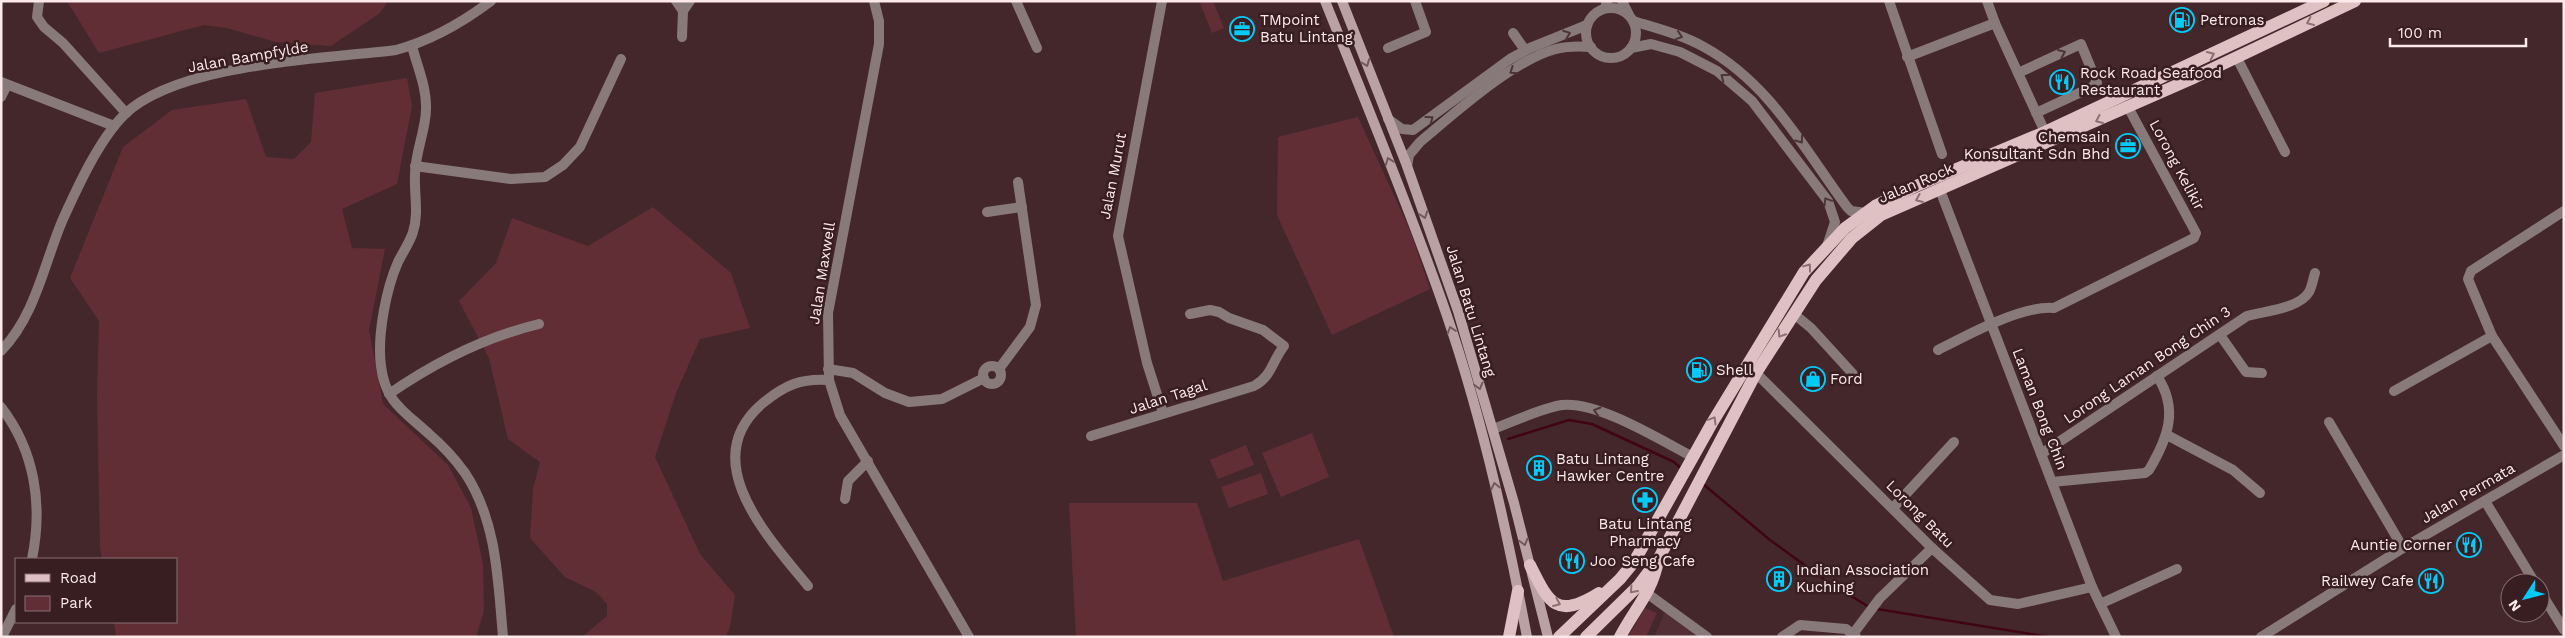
<svg xmlns="http://www.w3.org/2000/svg" width="2565" height="638" font-family="'Work Sans',sans-serif">
<rect width="100%" height="100%" fill="#44272b"/>
<polygon fill="#522f34" points="1669,603 1716,637 1654,637"/>
<g fill="#622e36">
<polygon points="67,1 388,1 380,13 331,46 276,42 227,28 204,25 99,53"/>
<polygon points="1204,1 1213,1 1224,28 1212,33 1200,3"/>
<polygon points="407,78 412,106 397,184 342,209 352,248 385,249 369,330 383,404 448,465 471,508 483,564 484,611 476,637 116,637 114,622 176,622 176,559 102,559 100,547 97,395 99,321 70,278 123,147 172,110 246,99 266,157 294,159 311,142 315,93"/>
<polygon points="1358,117 1411,233 1430,289 1332,335 1277,215 1278,137"/>
<polygon points="653,207 731,273 750,328 700,339 676,393 655,457 700,554 735,595 730,627 726,637 582,637 607,616 607,604 596,592 565,577 530,538 533,489 540,462 508,439 489,358 459,301 496,263 512,218 588,246"/>
<polygon points="1312,433 1329,477 1281,497 1262,453"/>
<polygon points="1246,445 1254,465 1218,479 1210,460"/>
<polygon points="1261,473 1268,494 1229,508 1221,487"/>
<polygon points="1069,503 1197,503 1223,581 1359,539 1394,637 1076,637"/>
<polygon points="1645,608 1657,613 1646,637 1628,637"/>
</g>
<g fill="none" stroke-linecap="round" stroke-linejoin="round">
<g stroke="#3f0514" stroke-width="2.5">
<polyline points="1508,439 1569,420 1592,424 1674,462 1682,469"/>
<polyline points="1703,484 1770,540 1825,580 1869,607"/>
<polyline points="1877,609 2049,637"/>
</g>
<g stroke="#88797a" stroke-width="10">
<polyline points="39,1 37,17 44,27 63,43 126,113"/>
<polyline points="676,1 683,11 690,1"/>
<polyline points="874,1 879,21 879,44 828,313 829,380 840,415 969,637"/>
<polyline points="1016,1 1037,48"/>
<polyline points="1162,1 1118,236 1147,363 1163,413"/>
<polyline points="1622,1 1629,15"/>
<polyline points="1889,1 1942,154"/>
<polyline points="1987,1 1995,23 2045,132"/>
<polyline points="1605,8 1607,1"/>
<polyline points="1513,33 1525,50"/>
<polyline points="682,37 683,11"/>
<path d="M412,46C417,66 427,88 426,109C426,130 415,152 415,175C414,194 419,214 413,232C410,242 403,252 398,262C386,289 377,336 381,366C385,402 405,412 429,434C442,445 455,459 465,473C497,521 498,581 503,637"/>
<polyline points="1388,48 1426,32 1415,1"/>
<polyline points="1907,57 1995,23"/>
<polyline points="2237,58 2285,152"/>
<polyline points="2018,73 2081,44 2097,83 2092,87 2036,113"/>
<polyline points="1,82 114,126"/>
<polyline points="1,97 7,85"/>
<polyline points="415,166 511,179 545,177 563,165 580,147 621,59"/>
<polyline points="2564,211 2471,271 2468,279 2492,336 2564,446"/>
<polyline points="987,212 1022,207"/>
<polyline points="1794,314 1811,328 1853,374"/>
<polyline points="2220,335 2246,372 2262,373"/>
<path d="M1938,350C1967,335 2022,305 2054,308L2194,238L2196,233L2128,107"/>
<circle cx="992" cy="375" r="9"/>
<polyline points="828,369 853,373 885,393 909,402 942,399 984,378"/>
<polyline points="999,369 1030,327 1036,305 1018,182"/>
<polyline points="1756,373 1932,548 1990,600 2018,604 2092,587"/>
<polyline points="2394,391 2492,336"/>
<path d="M389,394C434,363 485,337 539,324"/>
<path d="M1,407C35,451 43,505 32,559"/>
<polyline points="2329,422 2403,548"/>
<path d="M1493,429C1513,422 1541,408 1562,405C1598,401 1660,440 1693,457"/>
<polyline points="2167,435 2233,470 2260,493"/>
<path d="M1091,436L1254,386C1272,376 1271,363 1284,346L1263,330L1229,318L1219,312L1210,310L1190,314"/>
<path d="M2041,454L2247,316C2264,311 2299,309 2309,292C2312,287 2313,279 2315,273"/>
<path d="M2052,482L2145,473L2149,470C2168,438 2179,409 2157,376"/>
<polyline points="845,499 848,481 868,461"/>
<polyline points="2485,501 2535,583"/>
<polyline points="1893,508 1954,442"/>
<path d="M808,586C768,537 695,460 763,403C785,385 801,378 829,380"/>
<polyline points="2540,591 2564,630"/>
<polyline points="1648,594 1707,637"/>
<polyline points="2100,604 2177,569"/>
<polyline points="1853,634 1880,598 1932,548"/>
<polyline points="2,637 16,609"/>
<polyline points="1782,637 1800,625 1846,629 1856,637"/>
</g>
<g stroke="#88797a" stroke-width="10">
<circle cx="1611" cy="33" r="25"/>
<path d="M1633,21C1656,28 1683,35 1704,47C1770,83 1804,149 1847,207L1851,211L1866,213"/>
<polyline points="1631,48 1651,44 1680,52 1717,71 1752,101 1828,201 1835,222 1827,246"/>
<polyline points="1388,119 1402,129 1413,130 1510,59 1530,48 1587,25"/>
<path d="M1407,166L1409,155L1420,142C1455,113 1513,60 1556,49C1568,46 1579,46 1591,47"/>
<polyline points="1940,190 2092,587 2116,637"/>
<path d="M1,351C36,315 44,263 63,219C78,186 99,140 124,115C177,63 324,59 396,50C430,41 463,22 491,1"/>
<polyline points="2261,637 2403,548 2564,455"/>
</g>
<g stroke="#baa1a4" stroke-width="10">
<path d="M1325,1C1364,98 1404,195 1439,293C1479,404 1505,521 1527,637"/>
<polyline points="1342,1 1407,166 1458,311 1514,503 1548,637"/>
</g>
<g stroke="#e0c1c3" stroke-width="12">
<path d="M1530,565C1549,603 1556,620 1599,593"/>
<polyline points="1509,637 1518,591"/>
<polyline points="1559,637 1620,579 1634,562 1712,423 1804,272 1845,228 1875,206 1916,186 2045,132 2324,1"/>
<polyline points="1586,637 1638,586 1659,558 1756,373 1816,280 1852,238 1881,215 2191,79 2355,1"/>
<path d="M1620,637C1634,610 1653,591 1658,560"/>
</g>
</g>
<defs><path id="oneway-chevron" d="M-2-3.5L2.5 0L-2 3.5" fill="none" stroke-width="1.6" stroke-linecap="round" stroke-linejoin="round" transform="scale(1.25)"/></defs>
<g stroke="#8c7072">
<use href="#oneway-chevron" transform="translate(2310 22) rotate(155)"/>
<use href="#oneway-chevron" transform="translate(2211 55) rotate(-25)"/>
<use href="#oneway-chevron" transform="translate(2099 120) rotate(156)"/>
<use href="#oneway-chevron" transform="translate(1919 199) rotate(157)"/>
<use href="#oneway-chevron" transform="translate(1808 267) rotate(-53)"/>
<use href="#oneway-chevron" transform="translate(1781 334) rotate(123)"/>
<use href="#oneway-chevron" transform="translate(1713 420) rotate(-59)"/>
<use href="#oneway-chevron" transform="translate(1633 590) rotate(132)"/>
<use href="#oneway-chevron" transform="translate(1557 603) rotate(23)"/>
</g>
<g stroke="#4d3537">
<use href="#oneway-chevron" transform="translate(1567 34) rotate(-21)"/>
<use href="#oneway-chevron" transform="translate(1679 36) rotate(18)"/>
<use href="#oneway-chevron" transform="translate(2062 53) rotate(-24)"/>
<use href="#oneway-chevron" transform="translate(1513 71) rotate(146)"/>
<use href="#oneway-chevron" transform="translate(1724 77) rotate(-143)"/>
<use href="#oneway-chevron" transform="translate(1430 119) rotate(-36)"/>
<use href="#oneway-chevron" transform="translate(1800 140) rotate(54)"/>
<use href="#oneway-chevron" transform="translate(1827 201) rotate(-121)"/>
<use href="#oneway-chevron" transform="translate(1597 411) rotate(-164)"/>
</g>
<g stroke="#73595c">
<use href="#oneway-chevron" transform="translate(1366 63) rotate(69)"/>
<use href="#oneway-chevron" transform="translate(1389 161) rotate(-111)"/>
<use href="#oneway-chevron" transform="translate(1424 215) rotate(70)"/>
<use href="#oneway-chevron" transform="translate(1451 330) rotate(-108)"/>
<use href="#oneway-chevron" transform="translate(1479 386) rotate(75)"/>
<use href="#oneway-chevron" transform="translate(1495 486) rotate(-103)"/>
<use href="#oneway-chevron" transform="translate(1524 542) rotate(75)"/>
</g>
<defs>
<symbol id="fuel-ring" viewBox="-11 -11 22 22"><circle r="9.5" fill="#391e21" stroke="#00cbf9" stroke-width="1.5"/><path d="M-5.5-6h7V0h2V4h1.3V-2.5L3-4.5l.8-.8L6-3V5H2.5V1h-1V6h-7ZM-4.2-4.7v3.2H.2V-4.7Z" fill="#00cbf9"/></symbol>
<symbol id="office-ring" viewBox="-11 -11 22 22"><circle r="9.5" fill="#391e21" stroke="#00cbf9" stroke-width="1.5"/><path d="M-6-3h4V-5.5h4V-3h4V5H-6ZM-1-4.5V-3h2v-1.5ZM-6 0V1H6V0Z" fill="#00cbf9"/></symbol>
<symbol id="restaurant-ring" viewBox="-11 -11 22 22"><circle r="9.5" fill="#391e21" stroke="#00cbf9" stroke-width="1.5"/><path d="M-5-6h1v4h1v-4h1v4h1v-4h1v5L-1.5 .5V6h-2V.5L-5-1ZM5-6V6H3V1.5H1.5Q1.5-4 5-6Z" fill="#00cbf9"/></symbol>
<symbol id="shop-ring" viewBox="-11 -11 22 22"><circle r="9.5" fill="#391e21" stroke="#00cbf9" stroke-width="1.5"/><path d="M-5-2.5h2.3a2.7 3.5 0 0 1 5.4 0H5L5.5 6h-11ZM-1.5-2.5h3a1.5 2.3 0 0 0-3 0Z" fill="#00cbf9"/></symbol>
<symbol id="building-ring" viewBox="-11 -11 22 22"><circle r="9.5" fill="#391e21" stroke="#00cbf9" stroke-width="1.5"/><path d="M-4-6H4V6H1V3H-1V6H-4ZM-2.5-4.3h1.7v1.8h-1.7ZM.8-4.3h1.7v1.8H.8ZM-2.5-1h1.7V.8h-1.7ZM.8-1h1.7V.8H.8Z" fill="#00cbf9"/></symbol>
<symbol id="pharmacy-ring" viewBox="-11 -11 22 22"><circle r="9.5" fill="#391e21" stroke="#00cbf9" stroke-width="1.5"/><path d="M-2-6h4v4h4v4h-4v4h-4v-4h-4v-4h4Z" fill="#00cbf9"/></symbol>
</defs>
<g fill-rule="evenodd">
<use href="#fuel-ring" x="2168" y="6" width="28" height="28"/>
<use href="#office-ring" x="1228" y="15" width="28" height="28"/>
<use href="#restaurant-ring" x="2048" y="68" width="28" height="28"/>
<use href="#office-ring" x="2114" y="132" width="28" height="28"/>
<use href="#fuel-ring" x="1685" y="356" width="28" height="28"/>
<use href="#shop-ring" x="1799" y="365" width="28" height="28"/>
<use href="#building-ring" x="1525" y="454" width="28" height="28"/>
<use href="#pharmacy-ring" x="1631" y="486" width="28" height="28"/>
<use href="#restaurant-ring" x="2455" y="531" width="28" height="28"/>
<use href="#restaurant-ring" x="1558" y="547" width="28" height="28"/>
<use href="#building-ring" x="1765" y="565" width="28" height="28"/>
<use href="#restaurant-ring" x="2417" y="567" width="28" height="28"/>
</g>
<g text-anchor="middle" stroke-width="5" stroke-linejoin="round" paint-order="stroke">
<g font-size="15" fill="#fde9eb" stroke="#391e21" text-anchor="start">
<text x="1260" y="25">TMpoint<tspan x="1260" dy="17">Batu Lintang</tspan></text>
<text x="2200" y="25">Petronas</text>
<text x="2080" y="78">Rock Road Seafood<tspan x="2080" dy="17">Restaurant</tspan></text>
<text x="2110" y="142" text-anchor="end">Chemsain<tspan x="2110" dy="17">Konsultant Sdn Bhd</tspan></text>
<text x="1716" y="375">Shell</text>
<text x="1830" y="384">Ford</text>
<text x="1556" y="464">Batu Lintang<tspan x="1556" dy="17">Hawker Centre</tspan></text>
<text x="1645" y="529" text-anchor="middle">Batu Lintang<tspan x="1645" dy="17">Pharmacy</tspan></text>
<text x="2452" y="550" text-anchor="end">Auntie Corner</text>
<text x="1590" y="566">Joo Seng Cafe</text>
<text x="1796" y="575">Indian Association<tspan x="1796" dy="17">Kuching</tspan></text>
<text x="2414" y="586" text-anchor="end">Railwey Cafe</text>
</g>
<g font-size="15" fill="#fde9eb" stroke="#391e21">
<text transform="translate(248 57) rotate(-10)" y="5">Jalan Bampfylde</text>
<text transform="translate(2177 165) rotate(62)" y="5">Lorong Kelikir</text>
<text transform="translate(1113 176) rotate(-79)" y="5">Jalan Murut</text>
<text transform="translate(1916 183) rotate(-23)" y="5">Jalan Rock</text>
<text transform="translate(822 273) rotate(-81)" y="5">Jalan Maxwell</text>
<text transform="translate(1471 311) rotate(73)" y="5">Jalan Batu Lintang</text>
<text transform="translate(2147 365) rotate(-34)" y="5">Lorong Laman Bong Chin 3</text>
<text transform="translate(1168 397) rotate(-18)" y="5">Jalan Tagal</text>
<text transform="translate(2040 409) rotate(69)" y="5">Laman Bong Chin</text>
<text transform="translate(2468 493) rotate(-30)" y="5">Jalan Permata</text>
<text transform="translate(1920 514) rotate(45)" y="5">Lorong Batu</text>
</g>
</g>
<rect width="2565" height="638" fill="none" stroke="#fde9eb" stroke-width="5"/>
<rect x="15" y="558" width="162" height="65" fill="#391e21" stroke="#876f72"/>
<rect x="25" y="574" width="25" height="8" fill="#e0c1c3" stroke="#876f72"/>
<text x="60" y="583" font-size="15" fill="#fde9eb">Road</text>
<rect x="25" y="596" width="25" height="15" fill="#622e36" stroke="#876f72"/>
<text x="60" y="608" font-size="15" fill="#fde9eb">Park</text>
<g transform="translate(2525 598) rotate(234)"><circle r="24" fill="#391e21" stroke="#876f72"/>
<path d="M0-4L9 19L0 12L-9 19Z" fill="#00cbf9"/>
<text y="-8" font-size="14" font-weight="bold" text-anchor="middle" fill="#fde9eb">N</text>
</g>
<path d="M2390 38v8h136v-8" fill="none" stroke="#fde9eb" stroke-width="2.5"/>
<text x="2398" y="38" font-size="15" fill="#fde9eb" stroke="#391e21" stroke-width="4" paint-order="stroke">100 m</text>
</svg>
